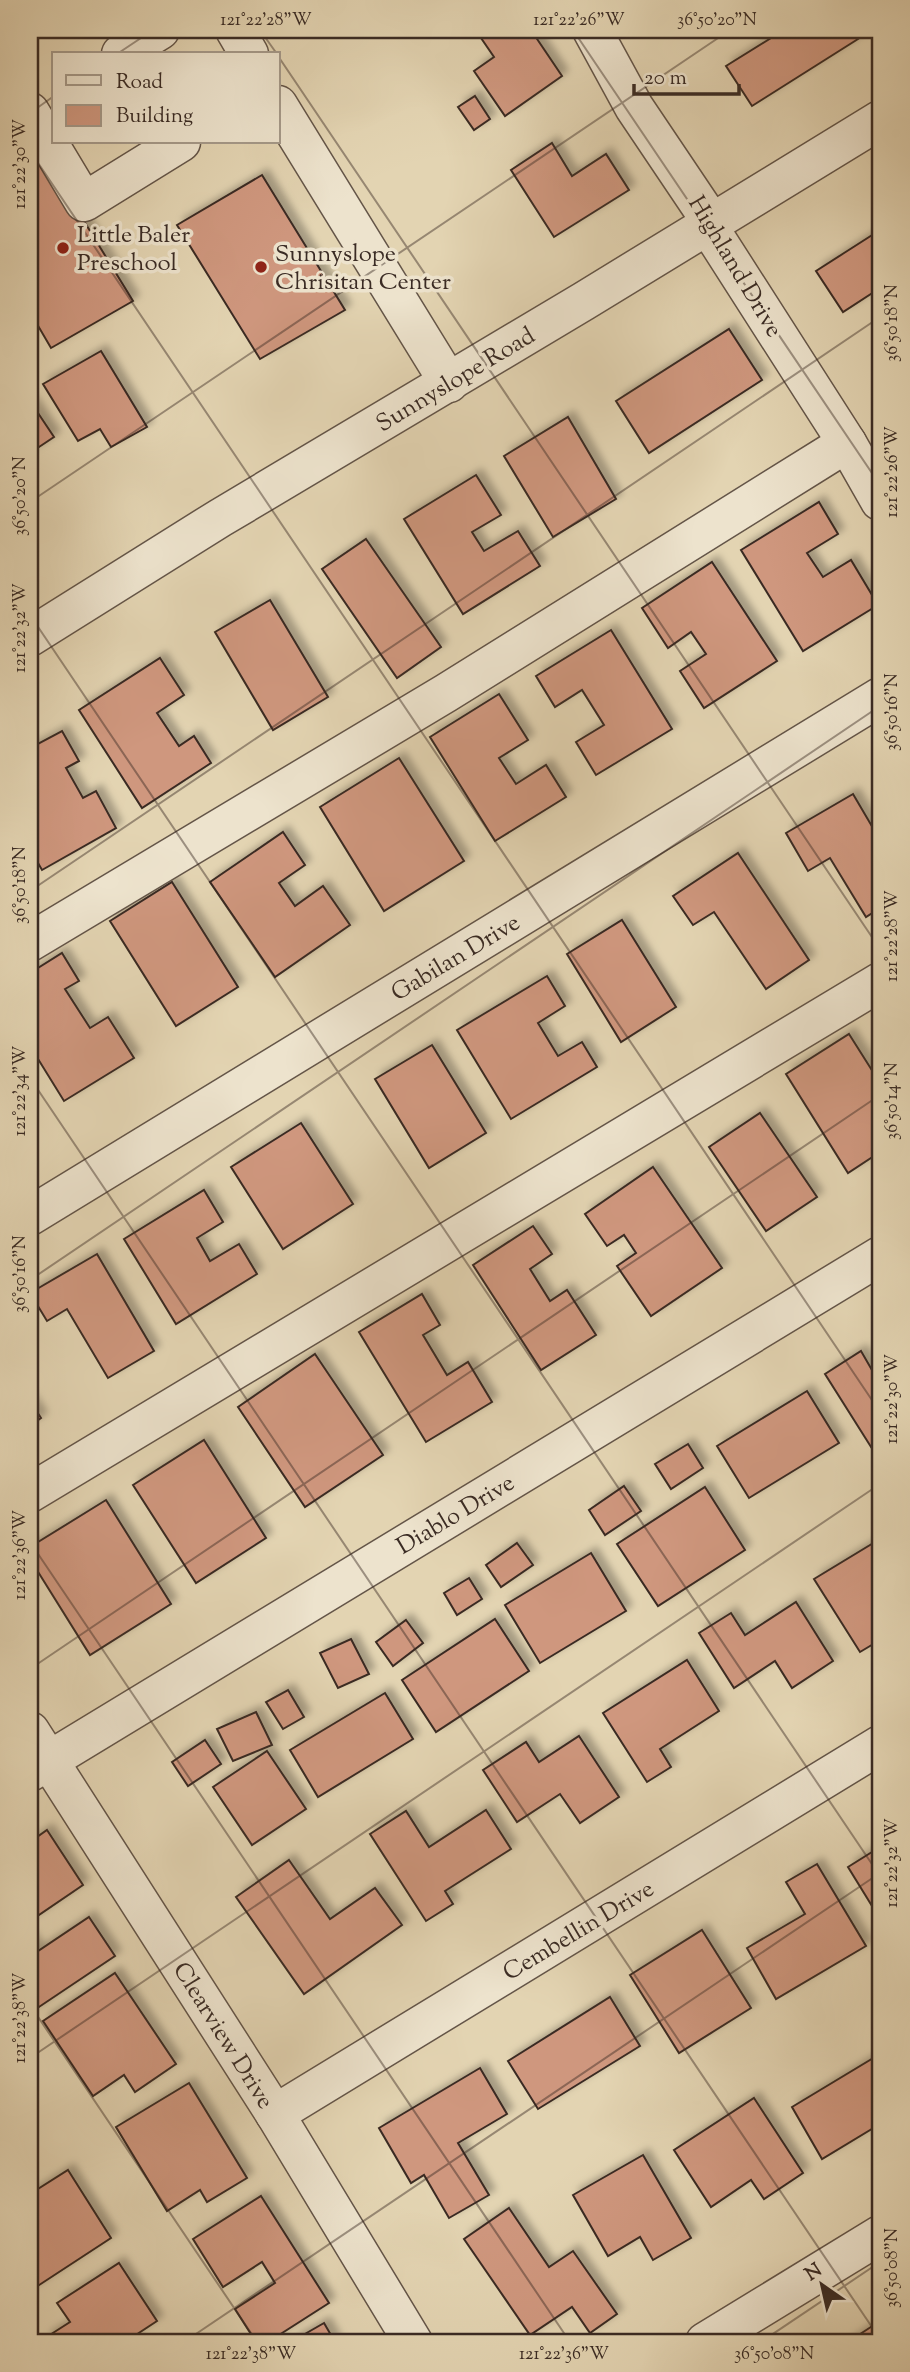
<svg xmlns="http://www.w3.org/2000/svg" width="910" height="2372" font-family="'Sorts Mill Goudy',serif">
<defs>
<filter id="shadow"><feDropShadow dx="6" dy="-6" stdDeviation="3.5" flood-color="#0004"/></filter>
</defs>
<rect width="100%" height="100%" fill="#e3d4b2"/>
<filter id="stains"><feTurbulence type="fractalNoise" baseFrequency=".00286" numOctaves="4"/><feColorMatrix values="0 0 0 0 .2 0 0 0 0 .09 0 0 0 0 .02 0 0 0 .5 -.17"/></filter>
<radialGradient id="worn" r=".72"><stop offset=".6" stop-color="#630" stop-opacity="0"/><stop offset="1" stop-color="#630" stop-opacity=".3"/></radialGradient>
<g fill="#cf977e" stroke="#3a2b24" stroke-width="2" filter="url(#shadow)">
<polygon points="487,30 531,30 562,76 505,116 474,71 494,57 479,35"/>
<polygon points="784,30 852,30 858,39 752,106 726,66"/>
<polygon points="475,96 490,119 474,130 458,107"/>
<polygon points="552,143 572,176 606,154 629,190 554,237 511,170"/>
<polygon points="41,151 133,301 51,348 30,312 30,158"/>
<polygon points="262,175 345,310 260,359 177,225"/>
<polygon points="880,230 880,288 843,312 816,271"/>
<polygon points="729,329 762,380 649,453 616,401"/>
<polygon points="101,351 147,427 111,447 100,429 78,441 43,384"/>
<polygon points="30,401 54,437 30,453"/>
<polygon points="568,417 616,499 553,537 504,456"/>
<polygon points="476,475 501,515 472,532 484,551 518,531 540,566 463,614 404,519"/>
<polygon points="819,502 838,534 807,553 823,577 851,560 878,605 803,651 741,550"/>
<polygon points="366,539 441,647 397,678 322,569"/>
<polygon points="712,562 777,661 704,708 680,671 706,654 691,632 668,648 642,608"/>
<polygon points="270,600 328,697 273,730 215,632"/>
<polygon points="611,630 672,729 596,775 576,742 604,725 582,690 555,707 536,676"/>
<polygon points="160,658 184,695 157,713 179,746 194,736 211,763 142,808 79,710"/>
<polygon points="499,694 528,740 499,758 516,784 546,765 566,797 495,841 430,737"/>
<polygon points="62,731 79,761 66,768 83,798 96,791 116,828 42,870 30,849 30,748"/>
<polygon points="399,758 464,861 384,911 320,807"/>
<polygon points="853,794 880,840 880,908 866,917 830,858 808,871 786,833"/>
<polygon points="283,832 305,865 279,883 295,906 323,886 350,925 275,977 210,882"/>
<polygon points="738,853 809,960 766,989 714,912 693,925 673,896"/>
<polygon points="172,882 238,987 176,1026 110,921"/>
<polygon points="622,920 676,1007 621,1042 567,954"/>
<polygon points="62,953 79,981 65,989 90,1028 108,1017 134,1058 64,1101 30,1046 30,973"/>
<polygon points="547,976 565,1006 538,1023 558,1056 582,1042 597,1067 511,1119 457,1030"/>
<polygon points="849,1034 880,1083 880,1152 848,1173 786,1074"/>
<polygon points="432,1045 486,1133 429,1168 375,1079"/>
<polygon points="760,1113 817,1197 766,1231 709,1147"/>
<polygon points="301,1123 353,1204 283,1249 231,1167"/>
<polygon points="653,1167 722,1268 651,1316 617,1266 636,1253 624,1235 607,1246 585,1214"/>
<polygon points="204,1190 223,1222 197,1238 210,1261 239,1244 257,1274 176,1324 124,1239"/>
<polygon points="533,1226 552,1254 530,1269 550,1301 567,1290 596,1335 541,1370 473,1265"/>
<polygon points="97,1254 154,1351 108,1378 67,1309 47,1321 30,1293"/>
<polygon points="422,1294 440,1325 423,1335 447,1375 468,1362 492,1402 426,1442 359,1332"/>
<polygon points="861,1351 880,1384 880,1457 878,1458 825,1374"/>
<polygon points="315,1354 383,1455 305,1507 238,1407"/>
<polygon points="807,1391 839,1443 749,1498 717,1446"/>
<polygon points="30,1401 41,1418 30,1426"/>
<polygon points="204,1440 266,1538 196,1583 133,1485"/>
<polygon points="688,1444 703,1468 671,1489 655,1464"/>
<polygon points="624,1486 641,1511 605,1535 589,1510"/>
<polygon points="705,1487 745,1550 658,1606 617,1544"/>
<polygon points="106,1500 171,1604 90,1655 30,1559 30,1547"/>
<polygon points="880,1539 880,1640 860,1652 814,1579"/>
<polygon points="517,1543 533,1565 501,1587 486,1565"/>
<polygon points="591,1553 626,1611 540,1663 505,1605"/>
<polygon points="469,1578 482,1599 457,1615 444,1593"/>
<polygon points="796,1602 833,1661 792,1688 775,1661 734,1688 699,1633 731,1613 745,1635"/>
<polygon points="495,1619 529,1671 436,1732 402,1680"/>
<polygon points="406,1620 423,1643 393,1666 376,1642"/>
<polygon points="351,1639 369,1674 338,1688 320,1653"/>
<polygon points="687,1660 719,1711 660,1749 671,1767 647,1782 603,1713"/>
<polygon points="288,1690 304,1717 283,1729 266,1702"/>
<polygon points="385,1693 413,1739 318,1797 290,1750"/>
<polygon points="256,1712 272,1745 233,1761 217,1729"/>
<polygon points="579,1736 619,1797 580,1823 560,1794 517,1822 483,1770 526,1742 539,1762"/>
<polygon points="205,1740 221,1764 188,1786 172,1762"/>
<polygon points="267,1751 306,1809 252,1845 213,1787"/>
<polygon points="486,1810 511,1849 445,1891 453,1904 426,1921 370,1834 406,1811 429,1847"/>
<polygon points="47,1830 83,1885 30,1921 30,1842"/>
<polygon points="880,1847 880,1919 848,1867"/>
<polygon points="289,1860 330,1919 375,1888 402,1925 304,1994 236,1897"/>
<polygon points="817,1864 866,1946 776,1999 747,1948 805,1914 786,1882"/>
<polygon points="89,1917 115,1956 30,2013 30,1938 38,1951"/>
<polygon points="702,1930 751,2008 679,2053 630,1975"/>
<polygon points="115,1973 176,2064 135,2092 124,2075 93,2096 43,2021"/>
<polygon points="610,1997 640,2046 538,2109 508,2061"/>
<polygon points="880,2054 880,2124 822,2159 792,2107"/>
<polygon points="480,2068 507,2114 458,2143 489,2195 449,2218 424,2175 411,2183 379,2128"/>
<polygon points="189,2083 247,2178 207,2202 200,2190 167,2211 116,2127"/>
<polygon points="754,2098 803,2173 764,2199 751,2180 711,2207 674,2150"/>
<polygon points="643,2155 691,2238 653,2260 640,2237 608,2256 573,2195"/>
<polygon points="68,2170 111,2238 30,2291 30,2194"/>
<polygon points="261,2196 329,2303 268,2342 256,2342 235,2309 275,2283 262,2262 223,2287 193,2239"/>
<polygon points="509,2208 549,2267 573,2251 617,2314 590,2333 572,2307 530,2335 464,2239"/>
<polygon points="119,2263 157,2321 125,2342 47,2342 45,2338 70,2322 57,2303"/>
<polygon points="880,2321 880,2342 848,2342"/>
<polygon points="324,2323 335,2342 291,2342"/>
</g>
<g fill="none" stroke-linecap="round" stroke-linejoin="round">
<defs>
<g id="minor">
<polyline points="235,30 249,54"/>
<polyline points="592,30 634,107 712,223 708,226 847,443 880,501"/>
<polyline points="121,54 160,30"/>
<polyline points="278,105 449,383"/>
<polyline points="30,112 84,202 181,142"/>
<polyline points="30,637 220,518 584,301 880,120"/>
<polyline points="30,942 446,693 847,443"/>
<polyline points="30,1216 880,697"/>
<polyline points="30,1493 880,982"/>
<polyline points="30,1731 275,2114 413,2342"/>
<polyline points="30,1772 880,1256"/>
<polyline points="275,2114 880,1745"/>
<polyline points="705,2342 880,2235"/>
</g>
</defs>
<use href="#minor" stroke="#645548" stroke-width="41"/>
<use href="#minor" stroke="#ede3cd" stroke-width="38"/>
</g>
<path fill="none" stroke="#3a2b24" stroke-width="2" stroke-opacity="0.45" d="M260,30L277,54M573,30L880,485M117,54L153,30M278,56L880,949M30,113L54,96M30,151L880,1412M30,502L730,30M30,615L880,1876M30,891L880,317M30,1078L880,2339M30,1280L880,706M30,1542L570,2342M30,1669L880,1095M30,2005L257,2342M30,2058L880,1484M184,2342L880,1873M761,2342L880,2262"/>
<g fill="#8f2418" stroke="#ede3cd" stroke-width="2.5">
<circle cx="63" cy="248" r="7"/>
<circle cx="261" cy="267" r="7"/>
</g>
<g text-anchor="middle" stroke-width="7" stroke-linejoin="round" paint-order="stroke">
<g font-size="24" fill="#3a2b24" stroke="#ede3cd" text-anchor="start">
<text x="77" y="242">Little Baler<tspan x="77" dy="28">Preschool</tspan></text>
<text x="275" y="261">Sunnyslope<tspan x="275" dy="28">Chrisitan Center</tspan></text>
</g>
<g font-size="24" fill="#3a2b24" stroke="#ede3cd">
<text transform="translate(736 266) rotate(59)" y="8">Highland Drive</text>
<text transform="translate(455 379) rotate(-31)" y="8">Sunnyslope Road</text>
<text transform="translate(455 957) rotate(-31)" y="8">Gabilan Drive</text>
<text transform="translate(455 1514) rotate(-31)" y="8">Diablo Drive</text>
<text transform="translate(578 1930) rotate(-31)" y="8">Cembellin Drive</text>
<text transform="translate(224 2035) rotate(58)" y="8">Clearview Drive</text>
</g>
</g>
<rect width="910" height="2372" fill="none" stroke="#e3d4b2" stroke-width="77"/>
<rect x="52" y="52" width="228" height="91" fill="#ede3cd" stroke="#a59989" stroke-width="2"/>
<rect x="66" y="75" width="35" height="10" fill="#ede3cd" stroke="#a59989" stroke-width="2"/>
<text x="116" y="88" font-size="21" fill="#3a2b24">Road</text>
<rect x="66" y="105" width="35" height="21" fill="#cf977e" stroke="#a59989" stroke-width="2"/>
<text x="116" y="122" font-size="21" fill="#3a2b24">Building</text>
<g transform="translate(822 2285) rotate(326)" stroke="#ede3cd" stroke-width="5" paint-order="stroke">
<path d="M0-5L12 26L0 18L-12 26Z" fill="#3a2b24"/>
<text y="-10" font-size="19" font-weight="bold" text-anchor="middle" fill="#3a2b24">N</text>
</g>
<path d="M634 84v10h105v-10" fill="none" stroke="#3a2b24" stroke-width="3.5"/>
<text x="644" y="84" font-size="21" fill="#3a2b24" stroke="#ede3cd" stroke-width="5" paint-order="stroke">20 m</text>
<rect x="38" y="38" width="834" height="2296" fill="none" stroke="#3a2b24" stroke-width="2.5"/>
<g font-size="18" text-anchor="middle" fill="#3a2b24">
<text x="266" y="25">121°22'28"W</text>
<text x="579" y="25">121°22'26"W</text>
<text x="717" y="25">36°50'20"N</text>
<text transform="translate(19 164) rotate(-90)" y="6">121°22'30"W</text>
<text transform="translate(891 323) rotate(-90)" y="6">36°50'18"N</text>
<text transform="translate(891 472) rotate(-90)" y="6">121°22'26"W</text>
<text transform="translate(19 496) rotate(-90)" y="6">36°50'20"N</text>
<text transform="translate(19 628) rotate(-90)" y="6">121°22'32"W</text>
<text transform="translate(891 712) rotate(-90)" y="6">36°50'16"N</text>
<text transform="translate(19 885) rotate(-90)" y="6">36°50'18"N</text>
<text transform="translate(891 936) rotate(-90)" y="6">121°22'28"W</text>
<text transform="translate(19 1091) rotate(-90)" y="6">121°22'34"W</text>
<text transform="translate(891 1101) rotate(-90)" y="6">36°50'14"N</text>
<text transform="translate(19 1274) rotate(-90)" y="6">36°50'16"N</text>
<text transform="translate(891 1399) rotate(-90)" y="6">121°22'30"W</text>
<text transform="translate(19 1555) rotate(-90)" y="6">121°22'36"W</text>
<text transform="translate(891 1863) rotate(-90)" y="6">121°22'32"W</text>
<text transform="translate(19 2018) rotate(-90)" y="6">121°22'38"W</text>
<text transform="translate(891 2268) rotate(-90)" y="6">36°50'08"N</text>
<text x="251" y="2359">121°22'38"W</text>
<text x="564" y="2359">121°22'36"W</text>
<text x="774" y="2359">36°50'08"N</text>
</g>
<rect width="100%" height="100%" filter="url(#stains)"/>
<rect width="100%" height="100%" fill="url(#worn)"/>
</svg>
